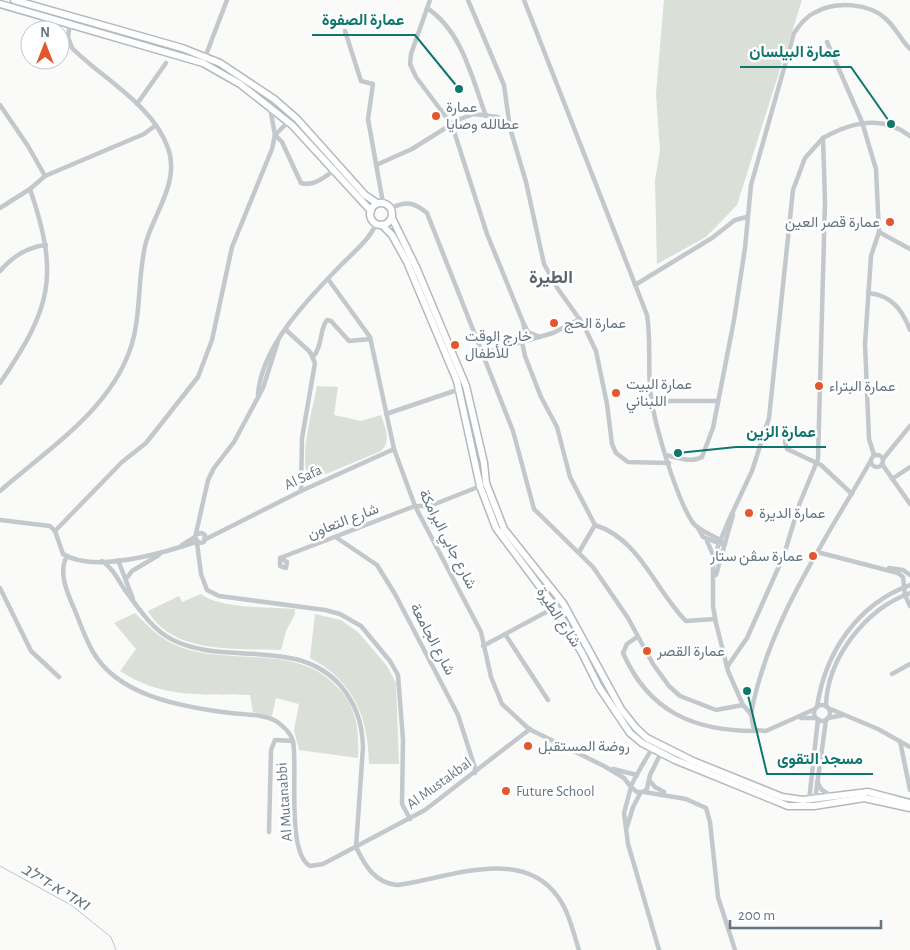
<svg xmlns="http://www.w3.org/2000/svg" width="910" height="950" font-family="'Alegreya Sans',Vazirmatn,Heebo,sans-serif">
<rect width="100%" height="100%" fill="#fafaf8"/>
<g fill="#dadfd7">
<polygon points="664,0 802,0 737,205 706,237 657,264 655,180 660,151 656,94"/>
<path d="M317,386L338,387L334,415L361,421L381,415C385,428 392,441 381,451L314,479L309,478C298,459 313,408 317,386Z"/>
<path d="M201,594C220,609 270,607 295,609V614L286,631L281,650C237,648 173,655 148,611L179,596L182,602Z"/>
<path d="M135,613C149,627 161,640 180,647C231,666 298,643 338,688C358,709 359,731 358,758L299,750L294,730L299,704L276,698L272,716L253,712L250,695C201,694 163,699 120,671L136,649L114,623Z"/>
<path d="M315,614L341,620L359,633L387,666L396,683L399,764H369C368,717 354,681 310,658Z"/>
</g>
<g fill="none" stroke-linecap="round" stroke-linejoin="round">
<polyline stroke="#bbc7cb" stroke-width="1" points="0,866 71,905 111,937 116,950"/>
<defs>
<g id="secondary">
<polyline points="14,0 182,48 220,63 274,99 297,119 365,195 377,203"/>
<polyline points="0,4 203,63 240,84 292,125 371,211"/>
<circle cx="381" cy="214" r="11"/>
<polyline points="392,218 416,267 466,386 484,463 486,483 504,529 563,603 621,709 636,728 647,738 693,761 782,797 803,800 868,792 910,803"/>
<polyline points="382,225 392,235 407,262 457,381 480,486 496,528 555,607 582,653 599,687 630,733 642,743 675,760 788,806 814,806 864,798 910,808"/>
</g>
</defs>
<use href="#secondary" stroke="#b3babf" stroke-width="9"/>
<g stroke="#c3c8cc" stroke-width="4.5">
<polyline points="430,0 411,54 410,64 416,77 452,125 487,234 523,322 528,332 540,337"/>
<polyline points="468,0 504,85 510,128"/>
<path d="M524,0L647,315C651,339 648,363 650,388C652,418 676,498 693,523C701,533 716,535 725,544"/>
<path d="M427,8C462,31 472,78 486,116"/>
<polyline points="345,31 361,81 373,84 368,119 383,203"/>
<polyline points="827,42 862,122 876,169 879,232 871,256 865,344 869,439 874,455"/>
<polyline points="204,60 227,0"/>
<polyline points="137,104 166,63"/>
<polyline points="0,105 28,146 45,176 144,134 156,125"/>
<path d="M275,135L282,142L301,183C313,187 326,177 335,169"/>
<polyline points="275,135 288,122"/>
<polyline points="376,165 412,149 460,119 474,114 498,117 510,128 526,182 544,264 558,289 583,324 596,351 607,404 612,444 616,453 628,462 669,463"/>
<polyline points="0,208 30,189 45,176"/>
<path d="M391,208C407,201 414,202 427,213L513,431L534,509L593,567L628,618L653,664L669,686L680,696L716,710L743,705"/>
<polyline points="879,232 910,249"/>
<path d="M0,271C12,257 27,247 46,245"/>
<polyline points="328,279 370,337 394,449 415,506 481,632 491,677 502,704 529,729 604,766 624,778 631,787 624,813 628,844 659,950"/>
<polyline points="635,285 712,238 735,220 747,217"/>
<path d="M868,293C891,295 902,309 910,330"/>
<path d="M523,322L525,332L522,342L525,356L541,397L557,427L570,477L595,525C640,539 655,590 686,621L715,619"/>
<polyline points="285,329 310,352 315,363 302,438 301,491"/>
<polyline points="483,353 553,333 580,319"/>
<path d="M313,357C323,346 319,330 327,320L331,321L349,341L370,339"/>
<path d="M0,383C51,308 60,277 30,189"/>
<path d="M258,394C262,345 309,298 342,264C354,252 369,240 376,224"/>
<polyline points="652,401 718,401"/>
<polyline points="386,414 460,389"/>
<polyline points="786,432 785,442 787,449 821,465 852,494"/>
<circle cx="877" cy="461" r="6"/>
<path d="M666,455C678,458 692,463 702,457L713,428L734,320L745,248L751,185L794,33C800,25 806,16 816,12C836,1 869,3 886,19C895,27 901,40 910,49"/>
<polyline points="883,459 910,426"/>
<polyline points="882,464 910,504"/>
<polyline points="892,479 910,467"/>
<path d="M0,491C50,447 118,405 134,336C141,305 138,273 146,242C155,212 180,181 168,148C152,104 104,80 72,48L68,37L70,23"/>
<path d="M0,520L50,526L55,531L63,554C95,574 163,553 196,542"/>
<polyline points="698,528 703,537 721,544"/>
<polyline points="55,531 122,462 146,443 198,377 212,340 232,247 272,149 275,135 270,108"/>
<polyline points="197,534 202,533 205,535 204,542 199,543 195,538 208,480 214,468 234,442 263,388 278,341"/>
<polyline points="337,538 377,565 395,594 458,715 475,768 475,773"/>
<polyline points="206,539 301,491 394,449"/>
<polyline points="707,541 714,557"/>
<polyline points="197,543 201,574 207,590 219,596 325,610 340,614 361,626 390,661 398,675 403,740 402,804 410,819"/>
<polyline points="182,545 195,537"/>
<polyline points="579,552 595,525"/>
<polyline points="817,552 898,573 903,577 905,595 910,606"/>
<path d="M67,556C57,574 69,596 76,613C81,626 86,640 93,652C118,695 178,706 223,712C240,715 261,713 276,721C283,726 291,733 293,741C298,766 286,853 310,866L323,864L425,810L530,729"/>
<polyline points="280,558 287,562 286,568 280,566 280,558 415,506 430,506 483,485"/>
<polyline points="118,560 133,599"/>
<path d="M102,561C115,570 118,581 127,593C140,610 152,629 171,639C224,667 296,636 340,685C356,704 362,722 363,747L356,847C365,866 375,883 397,885C447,879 521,845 558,897C569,912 573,932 579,950"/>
<polyline points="889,568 903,570 910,575"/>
<polyline points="716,575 733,515"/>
<polyline points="126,579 132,571 159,555"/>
<polyline points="0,588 31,651 59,677"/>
<polyline points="505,634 548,700"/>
<path d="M637,637L627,644L623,653C649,712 694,731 755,731"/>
<polyline points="483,646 563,603"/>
<path d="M727,667L747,638L784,555L799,505L818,459L825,201L823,138C851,122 882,114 910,136"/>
<polyline points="892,674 910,664"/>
<circle cx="822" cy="713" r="8"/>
<path d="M826,706C827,659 865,609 910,593"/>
<path d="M817,707C825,653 857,604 910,585"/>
<polyline points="828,708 878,729 910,747"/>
<polyline points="815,709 766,731 754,730 751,714 743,705 728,671 716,623 713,606 713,566 718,546 728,522 752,471 769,418 793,190 805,158 823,138"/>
<path d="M751,714C768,622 825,541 870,462"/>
<polyline points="801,718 816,718"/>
<polyline points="828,718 844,715"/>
<polyline points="900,741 910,790"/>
<path d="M660,745L661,753L650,775L647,789L643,792H637L631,787C631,784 650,751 653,748C655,746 658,746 660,745Z"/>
<polyline points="613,769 637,775"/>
<polyline points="649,780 655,787 664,792"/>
<polyline points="817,782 822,790 830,795"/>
<polyline points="644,792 686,799 706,808 710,822 718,897 735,950"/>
<polyline points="815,800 826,720"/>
<polyline points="809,801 818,719"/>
<polyline points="627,827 633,807 641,792"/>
<polyline points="269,832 271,750 275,740 293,741"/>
</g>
<use href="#secondary" stroke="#fff" stroke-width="6"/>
</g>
<g fill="#e4572e" stroke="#fff" stroke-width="2">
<circle cx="436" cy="116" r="5"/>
<circle cx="890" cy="222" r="5"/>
<circle cx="554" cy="323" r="5"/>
<circle cx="455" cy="345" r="5"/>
<circle cx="819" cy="386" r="5"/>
<circle cx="616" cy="393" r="5"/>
<circle cx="749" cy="513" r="5"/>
<circle cx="813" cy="556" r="5"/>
<circle cx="647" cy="651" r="5"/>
<circle cx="528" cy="746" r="5"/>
<circle cx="506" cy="791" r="5"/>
</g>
<g text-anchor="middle" stroke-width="5" stroke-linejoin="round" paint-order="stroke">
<g font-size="15" fill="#657683" stroke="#fff" text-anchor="start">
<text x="446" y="112">عمارة<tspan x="446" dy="17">عطالله وصايا</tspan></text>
<text x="880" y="227" text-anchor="end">عمارة قصر العين</text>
<text x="564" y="328">عمارة الحج</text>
<text x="465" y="341">خارج الوقت<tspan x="465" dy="17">للأطفال</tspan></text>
<text x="626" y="389">عمارة البيت<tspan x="626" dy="17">اللبناني</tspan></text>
<text x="829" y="391">عمارة البتراء</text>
<text x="759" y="518">عمارة الديرة</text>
<text x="803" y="561" text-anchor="end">عمارة سڤن ستار</text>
<text x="657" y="656">عمارة القصر</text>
<text x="538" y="751">روضة المستقبل</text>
<text x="516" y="796">Future School</text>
</g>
<g font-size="15" fill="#657683" stroke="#fff">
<text transform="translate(303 477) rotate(-25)" y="5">Al Safa</text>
<text transform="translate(343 521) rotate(-21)" y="5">شارع التعاون</text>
<text transform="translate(448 539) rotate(63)" y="5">شارع جابي البرامكة</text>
<text transform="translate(559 617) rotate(57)" y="5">شارع الطيرة</text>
<text transform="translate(433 639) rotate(62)" y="5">شارع الجامعة</text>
<text transform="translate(439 783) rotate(-36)" y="5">Al Mustakbal</text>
<text transform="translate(284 802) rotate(-94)" y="5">Al Mutanabbi</text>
</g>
<g font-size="16" font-style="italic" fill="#60757c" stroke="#fff">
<text transform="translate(56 886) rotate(31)" y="6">ואדי א-דילב</text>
</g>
<g font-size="18" font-weight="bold" fill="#57646e" stroke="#fff">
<text x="551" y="283">الطيرة</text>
</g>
</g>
<path fill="none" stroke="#0f766e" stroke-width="2" d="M459 89L415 35H312M891 124L851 67H740M678 453L736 447H826M747 691L767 774H873"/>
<g fill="#0f766e" stroke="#fff" stroke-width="2">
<circle cx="459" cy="89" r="5"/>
<circle cx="891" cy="124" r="5"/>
<circle cx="678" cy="453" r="5"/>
<circle cx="747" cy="691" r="5"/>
</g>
<g font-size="16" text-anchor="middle" font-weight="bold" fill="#0f766e" stroke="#fff" stroke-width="5" stroke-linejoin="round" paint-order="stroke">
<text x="363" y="25">عمارة الصفوة</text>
<text x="795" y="57">عمارة البيلسان</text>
<text x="781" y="437">عمارة الزين</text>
<text x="820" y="764">مسجد التقوى</text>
</g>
<g transform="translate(45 45)"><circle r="24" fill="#ffffff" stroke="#c1c8cd"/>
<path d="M0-4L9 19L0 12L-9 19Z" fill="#e4572e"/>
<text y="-8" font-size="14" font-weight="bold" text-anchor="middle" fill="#657683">N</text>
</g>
<path d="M730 920v8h151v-8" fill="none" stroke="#657683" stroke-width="2.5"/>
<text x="738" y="920" font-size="15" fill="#657683" stroke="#ffffff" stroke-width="4" paint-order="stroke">200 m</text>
</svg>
